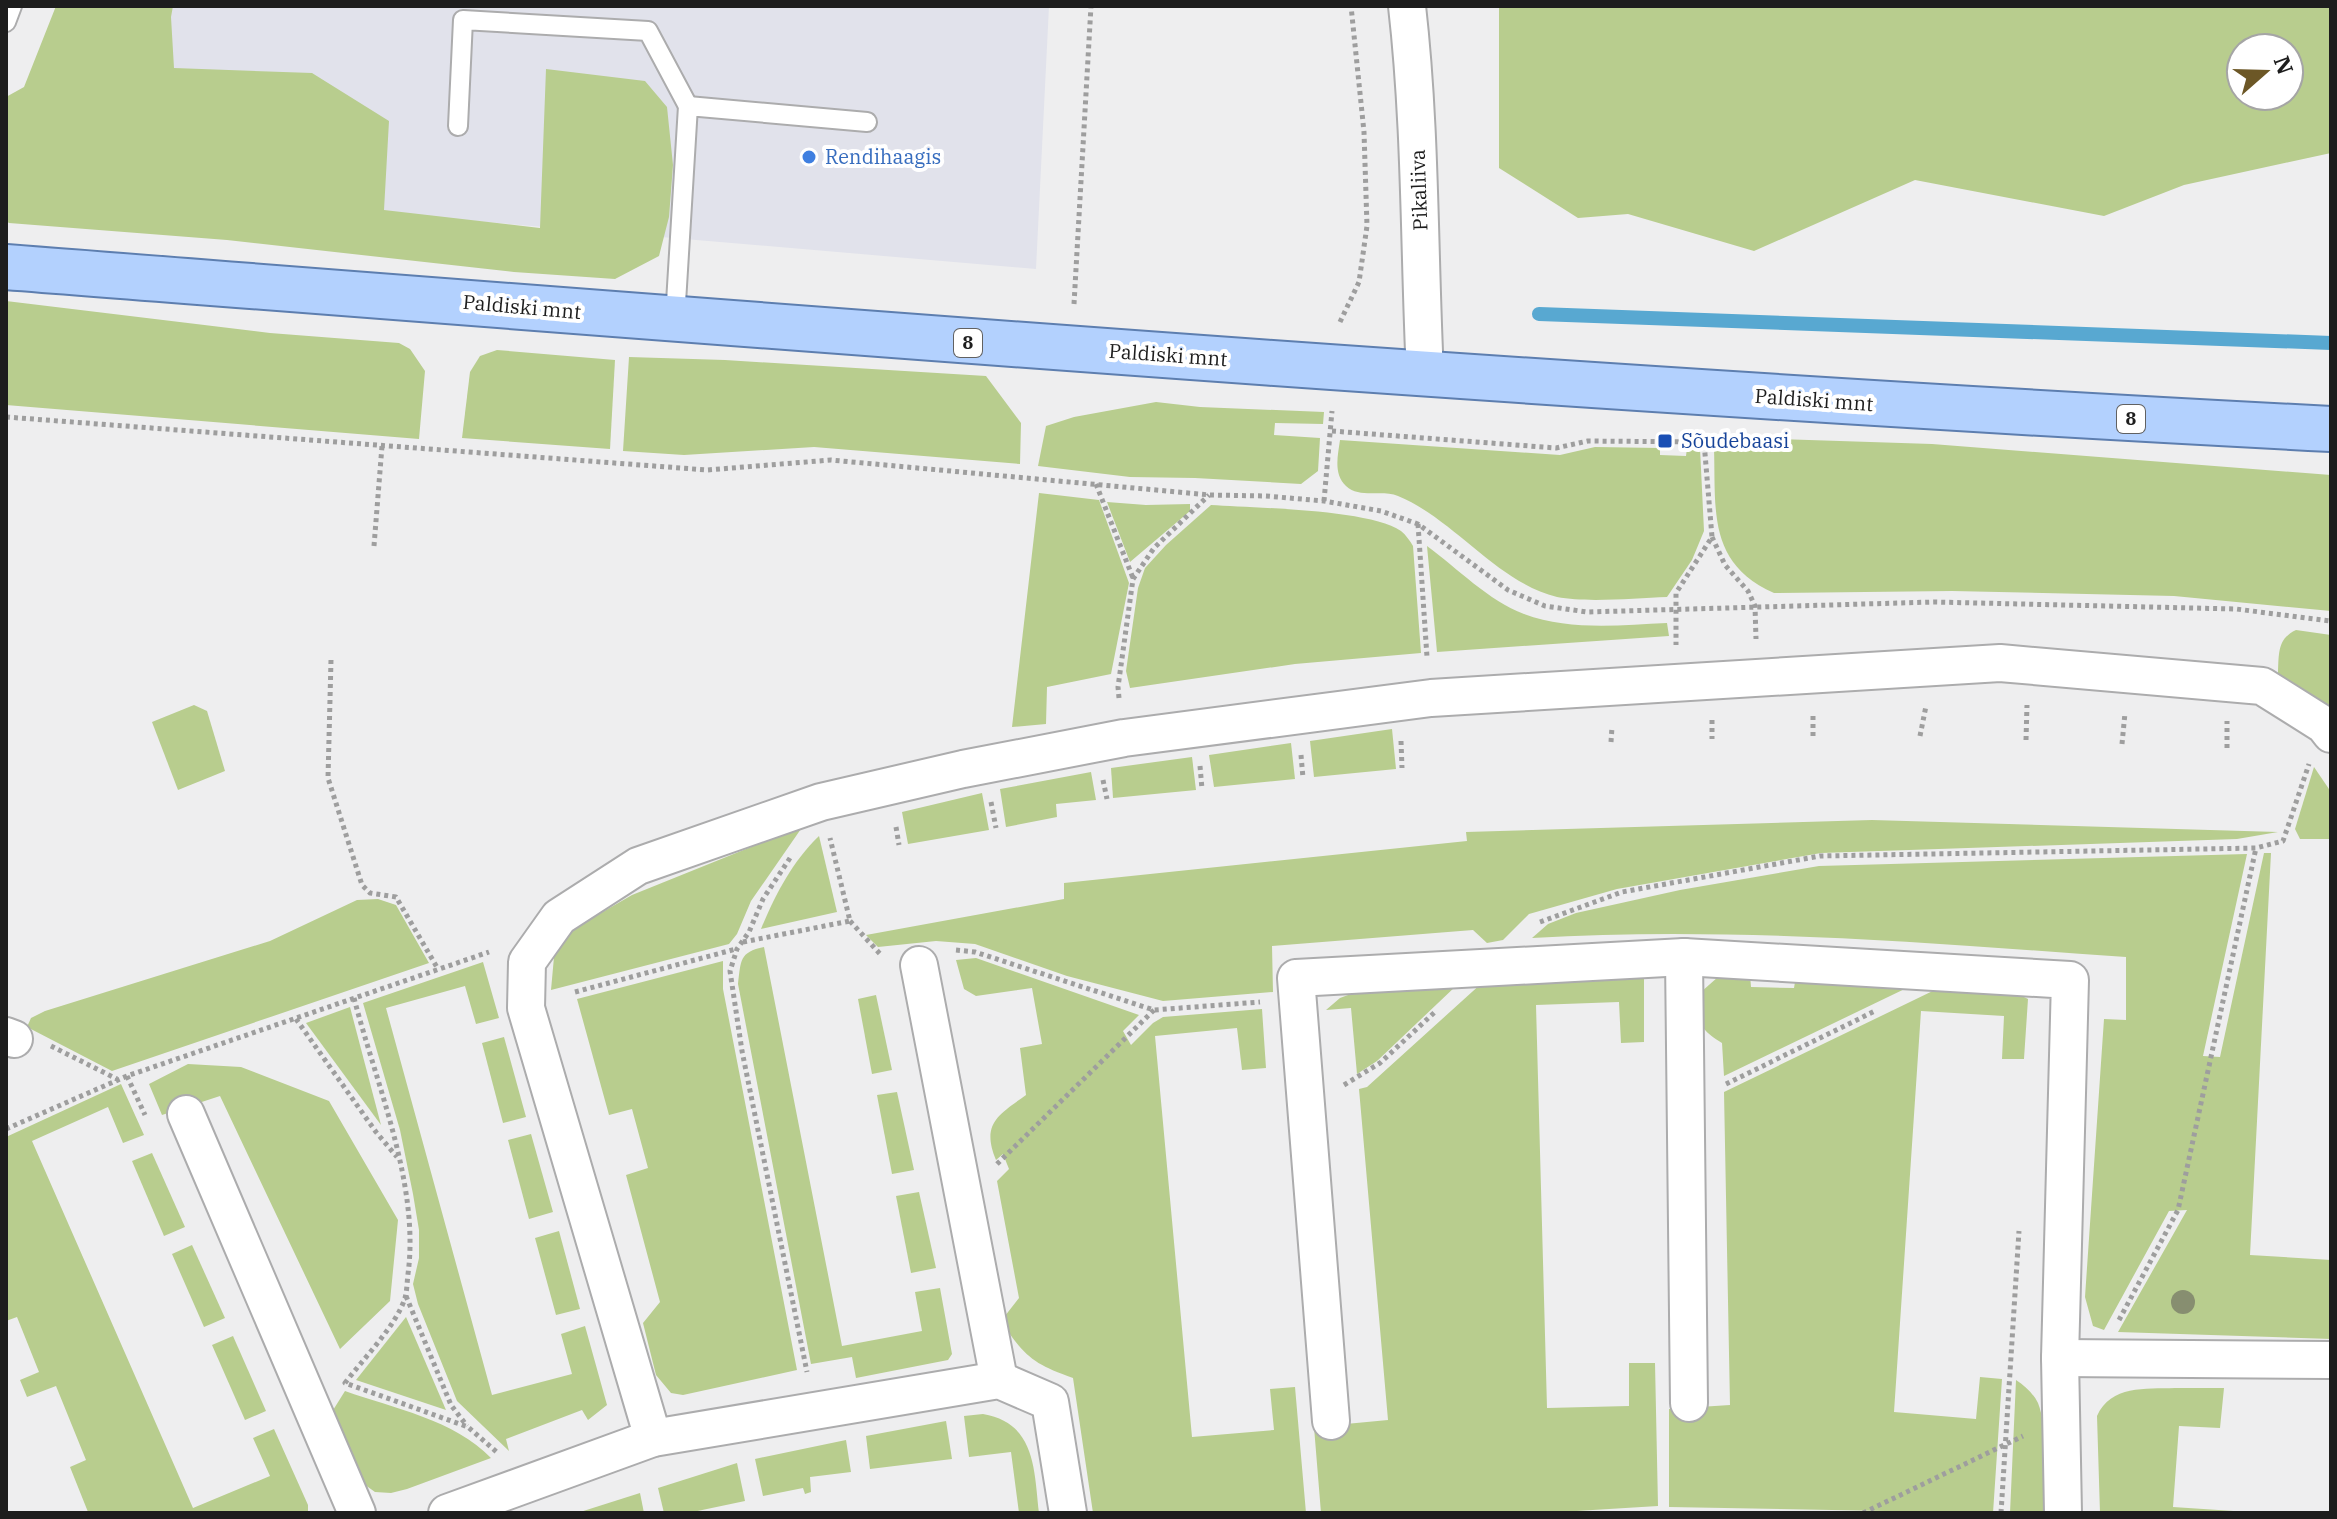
<svg xmlns="http://www.w3.org/2000/svg" width="2337" height="1519" font-family="'IBM Plex Serif',serif">
<rect width="100%" height="100%" fill="#eeeeef"/>
<polygon fill="#e1e2eb" points="162,6 1049,6 1036,269 135,192"/>
<g fill="#b8cd8e" fill-rule="evenodd">
<polygon points="56,6 173,6 171,17 174,68 312,73 389,121 384,210 540,228 546,69 645,81 667,107 673,165 669,217 659,256 615,279 514,272 227,240 9,223 6,221 6,97 24,87"/>
<path d="M1499,6H2331V153L2184,185L2104,216L1915,180L1754,251L1628,214L1578,218L1499,168ZM2241,48H2289V96H2241Z"/>
<polygon points="6,301 270,333 399,343 410,349 425,371 419,439 6,405"/>
<polygon points="497,350 615,360 610,449 462,438 470,372 480,356"/>
<polygon points="629,357 725,360 986,376 1021,423 1020,464 814,447 684,455 623,451"/>
<polygon points="1156,402 1200,407 1324,412 1323,424 1275,423 1274,435 1320,438 1318,471 1301,484 1195,478 1130,477 1038,466 1046,426 1074,417"/>
<path d="M1720,437L1932,444L2331,475V611L2174,596L1952,591L1774,593C1707,563 1716,510 1714,448L1722,447Z"/>
<path d="M1340,440L1560,455L1595,447L1660,448V455L1686,456L1687,448H1700L1704,531L1692,560L1667,597C1636,598 1587,603 1557,597C1498,583 1454,519 1398,496C1382,489 1360,499 1346,486C1333,474 1338,455 1340,440Z"/>
<polygon points="1039,493 1099,500 1129,583 1111,674 1047,687 1046,724 1012,727"/>
<polygon points="1107,502 1146,505 1190,504 1190,511 1130,562"/>
<path d="M1211,505C1253,508 1369,509 1401,531C1406,535 1410,541 1413,546L1421,653L1295,664L1130,688L1126,671L1138,588L1145,568L1166,545Z"/>
<path d="M1427,546C1457,568 1489,601 1524,614C1570,631 1620,625 1667,623L1669,636L1437,652Z"/>
<path d="M2296,630L2331,635V713L2278,674C2279,654 2277,639 2296,630Z"/>
<polygon points="194,705 207,711 225,771 178,790 152,722"/>
<polygon points="1392,729 1396,769 1314,777 1310,741"/>
<polygon points="1291,743 1295,779 1214,787 1209,755"/>
<polygon points="1192,757 1196,790 1113,798 1111,768"/>
<polygon points="2314,767 2331,792 2331,839 2300,839 2295,829"/>
<polygon points="1091,772 1096,800 1056,804 1057,817 1006,827 1000,789"/>
<polygon points="982,793 989,830 908,844 902,812"/>
<polygon points="1872,820 2278,832 2237,839 1821,853 1617,889 1529,914 1503,940 1487,943 1473,930 1272,946 1273,992 1163,1001 1067,976 975,944 936,941 878,947 866,935 1064,899 1064,883 1467,841 1466,832"/>
<polygon points="803,826 751,901 737,934 729,944 551,990 554,957 564,939 575,928 632,895"/>
<path d="M819,836L837,912L761,929C775,895 792,862 819,836Z"/>
<path d="M2264,853H2271L2250,1255L2331,1260V1339L2118,1332L2187,1210L2169,1211L2104,1330L2093,1326L2085,1297L2104,1019L2126,1020V957C1928,943 1730,926 1532,938L1548,924L1576,913L1680,890L1819,866L2247,854L2203,1056L2220,1057Z"/>
<polygon points="378,899 396,905 429,963 112,1071 27,1027 31,1018 45,1011 270,941 357,900"/>
<path d="M764,947L842,1346L922,1331L915,1292L940,1288L952,1354L948,1360L856,1378L852,1357L811,1364L738,984C741,961 739,952 764,947Z"/>
<path d="M976,958L1139,1015L1123,1031L1131,1045L1153,1023L1163,1017L1262,1009L1266,1068L1242,1070L1237,1028L1155,1036L1192,1437L1274,1430L1270,1389L1295,1387L1306,1513H1093L1073,1378C1033,1364 1024,1356 1001,1321L1019,1298L997,1181L1009,1169L1003,1154L996,1160C981,1124 998,1115 1026,1095L1020,1048L1042,1044L1032,988L976,996L964,989L956,960Z"/>
<polygon points="723,961 723,989 797,1370 683,1395 671,1393 656,1375 643,1323 660,1302 626,1175 648,1168 632,1109 609,1115 577,999"/>
<polygon points="483,962 499,1018 476,1024 465,986 386,1008 492,1395 572,1374 561,1334 585,1326 607,1405 588,1420 582,1410 506,1439 509,1451 457,1401 418,1304 413,1284 419,1258 419,1230 413,1194 400,1130 363,1003"/>
<polygon points="1628,974 1644,979 1644,1042 1621,1043 1619,1002 1536,1005 1547,1408 1629,1406 1629,1363 1655,1363 1658,1506 1544,1513 1321,1513 1314,1427 1388,1420 1359,1089 1367,1087 1483,982"/>
<path d="M1750,974L1751,987L1794,988L1796,976L1915,984L1724,1076L1722,1043C1695,1026 1698,1021 1701,992L1718,977Z"/>
<polygon points="1457,985 1377,1061 1357,1074 1351,1008 1326,1010 1340,998 1356,992"/>
<polygon points="1943,986 2012,991 2028,999 2024,1059 2002,1059 2004,1016 1921,1011 1894,1412 1976,1419 1980,1377 2002,1379 1993,1513 1669,1507 1669,1409 1730,1405 1724,1092"/>
<polygon points="876,995 892,1070 872,1074 858,999"/>
<polygon points="350,1007 381,1125 306,1023"/>
<polygon points="504,1037 526,1117 503,1123 482,1043"/>
<polygon points="188,1064 241,1067 329,1101 398,1220 390,1301 340,1349 220,1096 162,1115 149,1084"/>
<polygon points="121,1084 144,1135 123,1143 108,1107 32,1141 193,1508 270,1476 253,1438 274,1429 308,1505 308,1513 88,1512 70,1467 86,1460 56,1386 27,1397 20,1380 39,1372 17,1317 6,1321 6,1137"/>
<polygon points="897,1092 914,1170 892,1174 877,1095"/>
<polygon points="531,1134 553,1212 529,1219 508,1140"/>
<polygon points="152,1153 185,1227 164,1236 132,1161"/>
<polygon points="919,1192 936,1268 911,1273 896,1196"/>
<polygon points="559,1231 580,1309 556,1315 535,1238"/>
<polygon points="192,1245 225,1318 204,1327 172,1254"/>
<polygon points="406,1317 446,1410 356,1380"/>
<polygon points="233,1336 266,1411 245,1420 212,1345"/>
<path d="M2016,1380C2025,1386 2033,1393 2038,1403C2048,1427 2045,1485 2046,1513H2010Z"/>
<path d="M2175,1388H2224L2220,1428L2179,1426L2173,1507L2264,1513H2100L2097,1416C2111,1385 2145,1389 2175,1388Z"/>
<path d="M345,1391C393,1408 455,1420 491,1458L407,1489L391,1493L375,1492L361,1482L330,1415Z"/>
<path d="M983,1414C1036,1423 1034,1470 1039,1513H1019L1011,1452L969,1457L964,1416Z"/>
<polygon points="946,1421 952,1459 870,1469 866,1436"/>
<polygon points="846,1440 851,1472 810,1477 811,1492 805,1494 803,1488 763,1496 755,1459"/>
<polygon points="737,1463 745,1501 688,1513 664,1513 658,1488"/>
<polygon points="640,1493 644,1513 577,1513"/>
</g>
<g fill="none" stroke-linecap="round" stroke-linejoin="round">
<polyline stroke="#58a8d1" stroke-width="14" points="1539,314 2331,343"/>
<defs>
<g id="lane">
<polyline points="6,22 12,6"/>
<polyline points="458,126 463,20 648,31 688,106"/>
<polyline points="675,319 688,106 867,122"/>
</g>
<g id="street">
<path d="M1407,6C1421,128 1419,252 1425,374"/>
<polyline points="1684,957 1689,1403"/>
<polyline points="919,965 999,1380"/>
<polyline points="6,1036 14,1039"/>
<polyline points="186,1114 357,1513"/>
<polyline points="2060,1358 2331,1360"/>
<polyline points="1331,1421 1296,978 1684,957 2070,980 2060,1358 2063,1513"/>
<polyline points="653,1438 526,1008 527,962 559,917 638,866 821,802 963,769 1124,738 1431,698 2000,663 2262,686 2324,725 2331,734"/>
<polyline points="447,1513 653,1438 999,1380 1050,1402 1068,1513"/>
</g>
<path id="primary" d="M6,267C781,327 1555,389 2331,429"/>
</defs>
<use href="#lane" stroke="#acacad" stroke-width="22"/>
<use href="#street" stroke="#acacad" stroke-width="40"/>
<use href="#primary" stroke="#5d7eaf" stroke-width="48"/>
<g stroke="#9e9e9e" stroke-width="5" stroke-dasharray="4 4" stroke-linecap="butt">
<polyline points="1074,304 1091,6"/>
<polyline points="1340,322 1359,282 1367,226 1364,132 1351,6"/>
<polyline points="6,417 707,470 831,460 1210,495 1266,496 1324,501 1381,511 1418,524 1508,590 1545,606 1587,612 1934,602 2236,609 2331,621"/>
<polyline points="1332,431 1556,448 1588,441 1704,442 1712,537 1676,593 1676,645"/>
<polyline points="1096,484 1133,578"/>
<polyline points="1324,501 1332,411"/>
<polyline points="1418,524 1427,657"/>
<polyline points="1712,537 1725,565 1748,591 1755,606 1756,639"/>
<polyline points="374,546 382,446"/>
<polyline points="331,660 328,778 362,885 370,893 396,897 438,969"/>
<polyline points="1119,698 1118,687 1133,579 1154,548 1209,495"/>
<polyline points="1712,720 1712,739"/>
<polyline points="1813,736 1813,713"/>
<polyline points="1920,736 1926,706"/>
<polyline points="2026,740 2027,705"/>
<polyline points="1401,741 1402,768"/>
<polyline points="1611,742 1612,727"/>
<polyline points="2122,744 2125,713"/>
<polyline points="2227,748 2227,721"/>
<polyline points="1301,755 1303,778"/>
<polyline points="1200,766 1202,789"/>
<polyline points="1103,780 1107,799"/>
<polyline points="991,802 996,828"/>
<polyline points="896,827 899,845"/>
<polyline points="790,858 763,899 749,932 737,949 730,971 742,1051 807,1372"/>
<polyline points="850,921 881,955"/>
<polyline points="1540,922 1622,892 1820,856 2256,848 2283,841 2309,764"/>
<polyline points="743,942 850,921 830,838"/>
<polyline points="956,950 975,952 1154,1010 1260,1002"/>
<polyline points="575,992 736,949"/>
<path d="M354,998C376,1084 420,1185 408,1274C407,1282 407,1291 405,1298C396,1326 363,1359 345,1383L468,1427L499,1454"/>
<polyline points="296,1019 376,1132 397,1157"/>
<polyline points="51,1046 117,1079"/>
<polyline points="127,1076 145,1115"/>
<polyline points="1726,1084 1875,1011"/>
<polyline points="1344,1085 1380,1063 1436,1011"/>
<polyline points="6,1129 127,1076 489,952"/>
<polyline points="997,1164 1154,1010"/>
<polyline points="406,1296 451,1405 467,1426"/>
<polyline points="2119,1320 2178,1210 2256,848"/>
<polyline points="1863,1513 2023,1436"/>
<polyline points="2001,1513 2019,1231"/>
</g>
<use href="#lane" stroke="#fff" stroke-width="18"/>
<use href="#street" stroke="#fff" stroke-width="36"/>
<use href="#primary" stroke="#b3d1fe" stroke-width="44"/>
</g>
<circle fill="#878e70" cx="2183" cy="1302" r="12"/>
<circle fill="#3f7fe0" stroke="#fff" stroke-width="3" cx="809" cy="157" r="8"/>
<rect fill="#1a4fb4" stroke="#fff" stroke-width="3" x="1657" y="433" width="16" height="16" rx="4"/>
<g text-anchor="middle" stroke-width="8" stroke-linejoin="round" paint-order="stroke">
<g fill="#fff" stroke="#616161" stroke-width="2">
<rect x="954" y="329" width="28" height="28" rx="6"/>
<rect x="2117" y="405" width="28" height="28" rx="6"/>
</g>
<g font-size="18" font-weight="bold" fill="#1d1d1d">
<text x="968" y="349">8</text>
<text x="2131" y="425">8</text>
</g>
<g font-size="20" fill="#366cbe" stroke="#fff" text-anchor="start">
<text x="825" y="164">Rendihaagis</text>
</g>
<g font-size="20" fill="#1d1d1d" stroke="#fff">
<text transform="translate(1419 190) rotate(-92)" y="7">Pikaliiva</text>
<text transform="translate(522 307) rotate(5)" y="7">Paldiski mnt</text>
<text transform="translate(1168 355) rotate(4)" y="7">Paldiski mnt</text>
<text transform="translate(1814 400) rotate(4)" y="7">Paldiski mnt</text>
</g>
<g font-size="20" fill="#164399" stroke="#fff" text-anchor="start">
<text x="1681" y="448">Sõudebaasi</text>
</g>
</g>
<rect width="2337" height="1519" fill="none" stroke="#1d1d1d" stroke-width="16"/>
<g transform="translate(2265 72) rotate(70)"><circle r="38" fill="#ffffff" stroke="#a5a5a5" stroke-width="2"/>
<path d="M0-6L14 30L0 20L-14 30Z" fill="#6c5726"/>
<text y="-12" font-size="22" font-weight="bold" text-anchor="middle" fill="#1d1d1d">N</text>
</g>
</svg>
